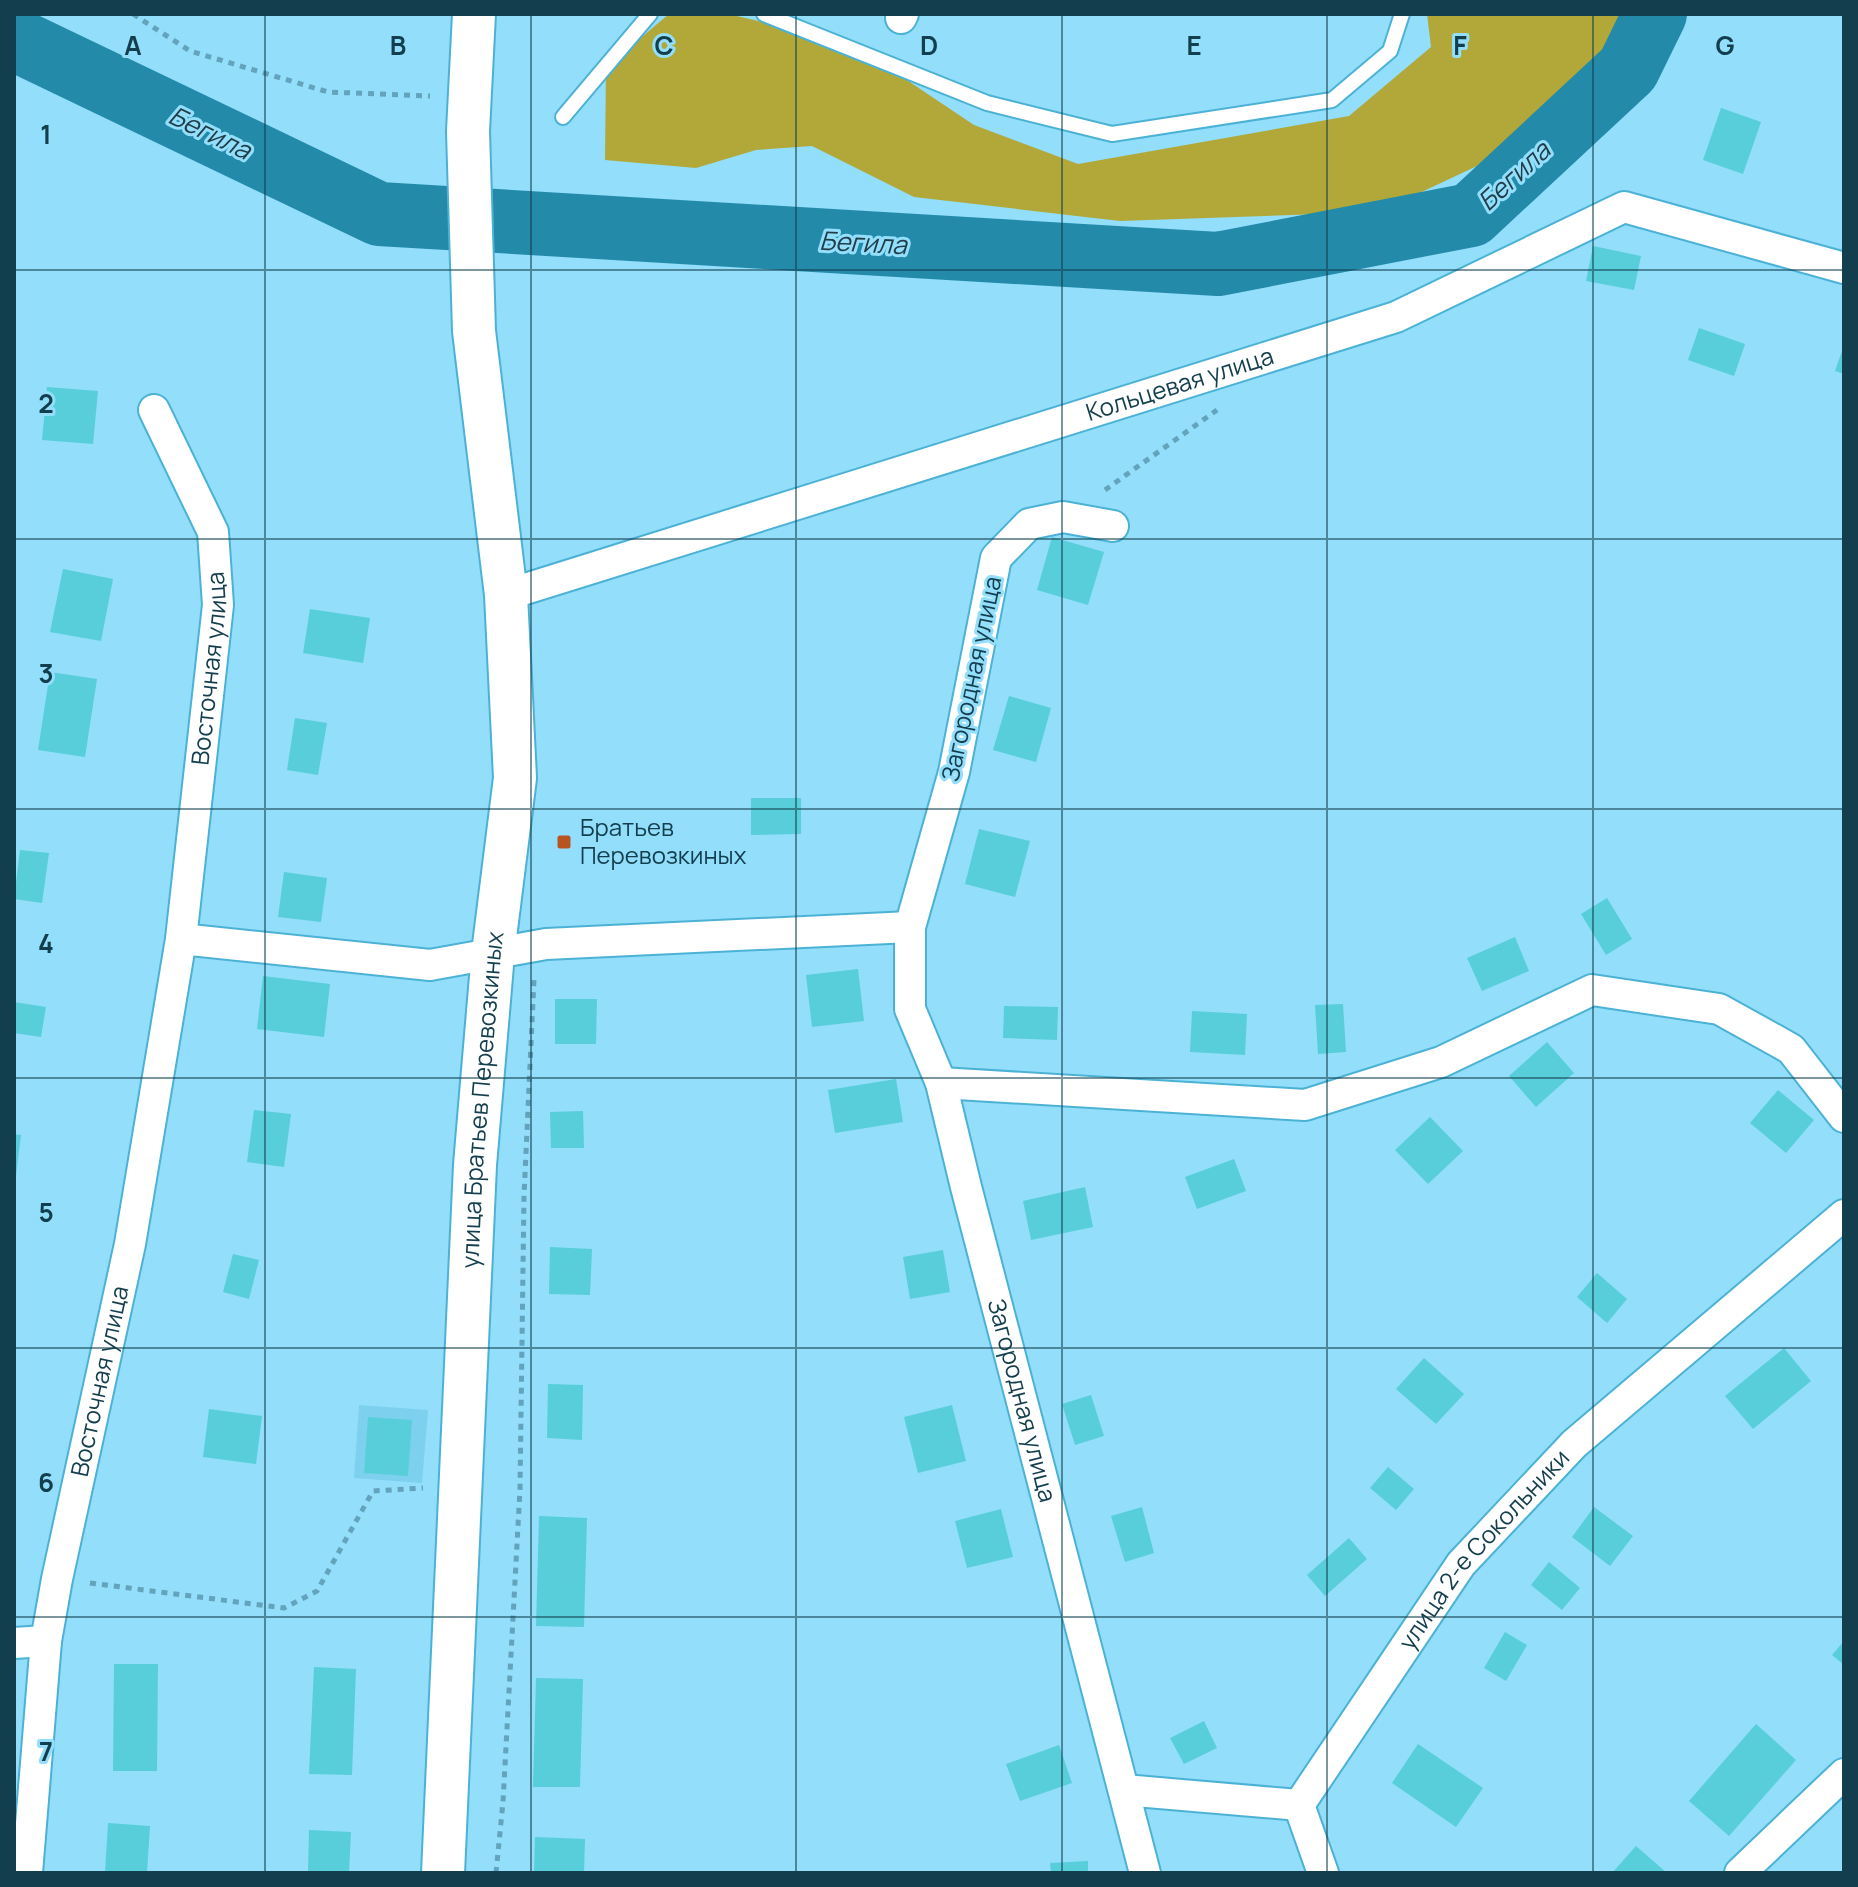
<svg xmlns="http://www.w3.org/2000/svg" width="1858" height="1887" font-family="Manrope,sans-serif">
<rect width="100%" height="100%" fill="#92defb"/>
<polygon fill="#7dd0ee" points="359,1405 428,1410 422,1483 354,1478"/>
<polygon fill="#b2a839" points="669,14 728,14 850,42 974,125 1078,164 1349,116 1431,47 1427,14 1622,14 1597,61 1477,166 1379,212 1120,221 914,197 812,146 756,150 696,168 605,160 606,67"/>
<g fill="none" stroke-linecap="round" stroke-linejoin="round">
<polyline stroke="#238aaa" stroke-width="64" points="14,39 379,214 1218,264 1471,215 1628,69 1655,14"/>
</g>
<g fill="#58ceda">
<polygon points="1721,108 1761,122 1743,174 1703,160"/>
<polygon points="1593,246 1641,256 1634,290 1586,281"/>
<polygon points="1699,328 1745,344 1734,376 1688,360"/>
<polygon points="1844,345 1844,374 1835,371"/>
<polygon points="47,387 98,391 93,444 42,440"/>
<polygon points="1052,537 1104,552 1088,605 1037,590"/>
<polygon points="63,569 113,579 101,641 50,632"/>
<polygon points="310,609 370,618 363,663 303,653"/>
<polygon points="50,672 97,679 85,757 38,750"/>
<polygon points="1009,696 1051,708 1036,762 993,750"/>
<polygon points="295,718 327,723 318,775 287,770"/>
<polygon points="751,798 801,798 801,834 751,835"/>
<polygon points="979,829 1030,841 1015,897 965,884"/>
<polygon points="20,850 49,853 42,903 14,899"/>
<polygon points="284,872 327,878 321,922 278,917"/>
<polygon points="1607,898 1632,939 1606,955 1581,914"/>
<polygon points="1515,937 1529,971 1482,991 1467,958"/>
<polygon points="858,969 864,1021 812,1027 806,975"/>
<polygon points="263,976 330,984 324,1037 257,1029"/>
<polygon points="555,999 597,999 596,1044 555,1044"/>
<polygon points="14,1002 46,1007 41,1037 14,1033"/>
<polygon points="1343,1004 1346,1052 1318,1054 1315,1005"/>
<polygon points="1004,1006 1058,1007 1057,1040 1003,1038"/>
<polygon points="1192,1011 1247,1014 1245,1055 1190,1052"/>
<polygon points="1547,1042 1574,1073 1536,1107 1509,1076"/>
<polygon points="896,1079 903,1122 835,1133 828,1090"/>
<polygon points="1778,1090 1814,1120 1786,1153 1750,1123"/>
<polygon points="254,1110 291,1114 284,1167 247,1162"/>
<polygon points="583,1111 584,1148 551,1148 550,1112"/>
<polygon points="1430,1117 1463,1151 1428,1184 1395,1150"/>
<polygon points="14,1134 21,1135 16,1176 14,1176"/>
<polygon points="1234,1159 1246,1191 1197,1209 1185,1177"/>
<polygon points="1085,1187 1093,1227 1031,1240 1023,1201"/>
<polygon points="550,1247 592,1249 590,1295 549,1294"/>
<polygon points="943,1250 950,1292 910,1299 903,1257"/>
<polygon points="233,1254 259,1260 249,1299 223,1292"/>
<polygon points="1597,1273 1627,1299 1607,1323 1577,1297"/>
<polygon points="1784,1348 1811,1381 1753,1429 1725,1396"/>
<polygon points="1424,1358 1464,1394 1436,1424 1396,1389"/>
<polygon points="548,1384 583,1385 582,1440 547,1438"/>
<polygon points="1091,1395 1104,1436 1075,1445 1062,1404"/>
<polygon points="952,1405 966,1461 918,1473 904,1417"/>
<polygon points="209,1409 262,1416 256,1464 203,1457"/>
<polygon points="368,1417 412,1420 408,1476 364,1473"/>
<polygon points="1388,1467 1414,1489 1396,1510 1370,1488"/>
<polygon points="1142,1507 1154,1553 1125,1562 1111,1516"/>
<polygon points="1594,1507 1633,1536 1610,1566 1572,1537"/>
<polygon points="1001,1509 1013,1557 967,1568 955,1521"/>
<polygon points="539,1516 587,1518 584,1627 536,1626"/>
<polygon points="1349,1538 1367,1559 1325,1596 1307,1575"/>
<polygon points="1549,1562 1580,1588 1562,1610 1531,1585"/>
<polygon points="1505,1632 1527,1645 1506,1681 1484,1668"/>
<polygon points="1844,1641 1844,1665 1832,1655"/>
<polygon points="114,1664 158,1664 157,1771 113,1771"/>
<polygon points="314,1667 356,1669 352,1775 309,1774"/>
<polygon points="536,1678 583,1679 580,1787 533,1787"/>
<polygon points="1204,1721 1217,1748 1184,1764 1170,1738"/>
<polygon points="1756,1724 1796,1760 1729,1836 1689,1801"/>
<polygon points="1418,1744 1483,1788 1456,1827 1392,1783"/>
<polygon points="1059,1745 1072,1783 1020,1801 1006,1764"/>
<polygon points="108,1823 150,1826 147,1873 105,1873"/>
<polygon points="309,1830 351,1832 349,1873 308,1873"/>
<polygon points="535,1837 585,1839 584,1873 534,1873"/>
<polygon points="1636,1846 1667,1873 1612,1873"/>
<polygon points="1088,1861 1088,1873 1051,1873 1050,1863"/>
</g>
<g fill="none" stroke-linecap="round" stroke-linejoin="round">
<defs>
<g id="lane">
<polyline points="764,14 987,103 1112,134 1332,100 1390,51 1402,14"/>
<polyline points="563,117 650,14"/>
</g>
<g id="street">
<polyline points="901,18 903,14"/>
<path id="s1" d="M1113,526L1063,517L1029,524L996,558L954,772L910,927V1009L941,1083L966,1187L1145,1873"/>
<path id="s2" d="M506,595L1396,317L1624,207L1844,268"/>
<polyline points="181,939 430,965 546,944 910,927"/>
<polyline points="941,1083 1305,1105 1441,1062 1592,990 1719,1009 1791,1049 1844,1117"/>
<polyline points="14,1643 46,1641"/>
<polyline points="1124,1790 1299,1805"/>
<path id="s3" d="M1299,1805L1461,1564L1574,1444L1844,1215"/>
<polyline points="1299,1805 1323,1873"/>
<path id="s4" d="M27,1873L46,1641L57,1579L130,1244L181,939L218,605L213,532L154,410"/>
<polyline points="1740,1873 1844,1774"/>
</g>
<g id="secondary">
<path id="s5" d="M443,1873L475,1165L493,953L515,778L506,595L474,331L468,131L474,14"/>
</g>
</defs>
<use href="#lane" stroke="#4cb2d5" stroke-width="18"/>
<use href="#street" stroke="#4cb2d5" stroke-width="34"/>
<use href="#secondary" stroke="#4cb2d5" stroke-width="46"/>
<g stroke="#63a3bb" stroke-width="5" stroke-dasharray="6 6" stroke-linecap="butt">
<polyline points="133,14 190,51 328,92 430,96"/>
<polyline points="1105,490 1217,410"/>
<polyline points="90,1583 284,1608 317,1591 373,1491 423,1488"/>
<polyline points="496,1873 503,1802 520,1489 524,1196 534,979"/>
</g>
<use href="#lane" stroke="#fff" stroke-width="14"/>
<use href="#street" stroke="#fff" stroke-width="30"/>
<use href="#secondary" stroke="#fff" stroke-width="42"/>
</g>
<path fill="none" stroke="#133e4d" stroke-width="2" stroke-opacity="0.55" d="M265,14V1873M531,14V1873M796,14V1873M1062,14V1873M1327,14V1873M1593,14V1873M14,270H1844M14,539H1844M14,809H1844M14,1078H1844M14,1348H1844M14,1617H1844"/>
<rect fill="#b85421" stroke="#92defb" stroke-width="3" x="556" y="834" width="16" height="16" rx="4"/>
<g text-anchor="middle" stroke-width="6" stroke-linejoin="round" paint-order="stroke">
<g font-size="24" fill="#133e4d" stroke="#92defb">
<text dy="8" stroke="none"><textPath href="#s2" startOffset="706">Кольцевая улица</textPath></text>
<text dy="8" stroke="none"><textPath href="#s4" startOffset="1220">Восточная улица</textPath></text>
<text transform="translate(972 679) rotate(-78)" y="8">Загородная улица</text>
<text dy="8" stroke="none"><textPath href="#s5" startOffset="774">улица Братьев Перевозкиных</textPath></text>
<text dy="8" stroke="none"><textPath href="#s4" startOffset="498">Восточная улица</textPath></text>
<text dy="8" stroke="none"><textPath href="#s1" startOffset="1002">Загородная улица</textPath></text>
<text dy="8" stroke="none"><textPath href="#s3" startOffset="316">улица 2-е Сокольники</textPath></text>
</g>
<g font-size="24" fill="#133e4d" stroke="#92defb" text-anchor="start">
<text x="580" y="836">Братьев<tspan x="580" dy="28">Перевозкиных</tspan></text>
</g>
<g font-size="26" font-style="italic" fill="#1f3c47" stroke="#92defb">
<text transform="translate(210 133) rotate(26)" y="9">Бегила</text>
<text transform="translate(1514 176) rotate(-43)" y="9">Бегила</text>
<text transform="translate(863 243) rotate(3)" y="9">Бегила</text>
</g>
</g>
<g font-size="26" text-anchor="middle" font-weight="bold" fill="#133e4d" stroke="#92defb" stroke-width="6" stroke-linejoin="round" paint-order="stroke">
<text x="133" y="55">A</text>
<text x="398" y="55">B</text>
<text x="664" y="55">C</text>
<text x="929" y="55">D</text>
<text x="1194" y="55">E</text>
<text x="1460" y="55">F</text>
<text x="1725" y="55">G</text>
<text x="46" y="144">1</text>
<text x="46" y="413">2</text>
<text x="46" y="683">3</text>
<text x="46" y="953">4</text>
<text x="46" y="1222">5</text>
<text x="46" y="1492">6</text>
<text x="46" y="1761">7</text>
</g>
<rect width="1858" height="1887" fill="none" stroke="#133e4d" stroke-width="32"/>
</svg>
